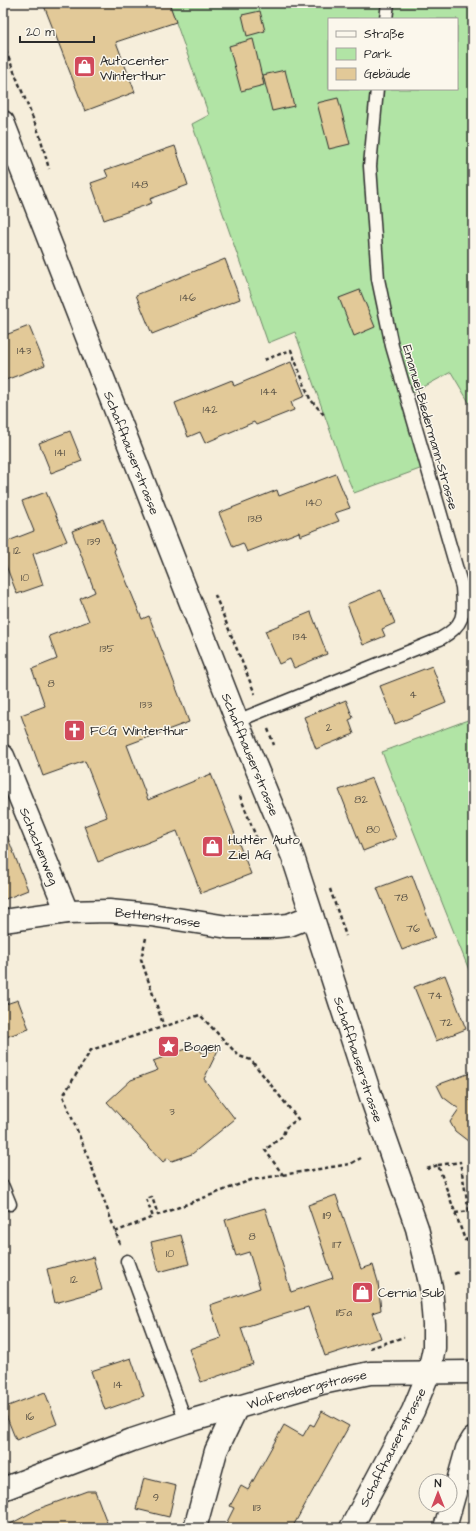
<svg xmlns="http://www.w3.org/2000/svg" width="476" height="1531" font-family="'Architects Daughter',sans-serif">
<rect width="100%" height="100%" fill="#f6eedb"/>
<filter id="ink" filterUnits="userSpaceOnUse"><feTurbulence type="fractalNoise" baseFrequency=".025" numOctaves="2"/><feDisplacementMap in="SourceGraphic" scale="8" xChannelSelector="R" yChannelSelector="G"/><feConvolveMatrix kernelMatrix="1 2 1 2 8 2 1 2 1" color-interpolation-filters="sRGB"/></filter>
<g filter="url(#ink)">
<g fill="#b1e4a5" stroke="#6e8868" fill-rule="evenodd">
<path d="M169,3H473V409L451,372L407,396L428,466L354,493L343,467L295,332L268,343L192,124L209,115ZM329,19H457V89H329Z"/>
<polygon points="473,718 473,980 382,752"/>
</g>
<g fill="#e2c998" stroke="#2b2b2b">
<polygon points="43,3 169,3 176,22 116,42 135,92 85,111"/>
<polygon points="260,11 265,31 247,36 242,15"/>
<polygon points="253,39 264,85 241,91 229,46"/>
<polygon points="285,70 294,106 272,111 263,75"/>
<polygon points="338,98 350,144 329,149 317,103"/>
<polygon points="175,146 188,185 150,199 152,203 104,220 91,183 108,177 105,170"/>
<polygon points="225,259 240,299 152,334 136,295"/>
<polygon points="360,290 375,327 354,336 339,298"/>
<polygon points="29,326 45,365 3,381 3,336"/>
<polygon points="291,362 305,396 291,402 294,410 256,425 254,422 205,443 200,432 188,437 175,403 232,380 234,386"/>
<polygon points="70,431 82,461 51,473 39,443"/>
<polygon points="336,474 350,508 335,513 339,521 300,536 299,532 247,552 243,543 233,547 219,513 277,490 279,496"/>
<polygon points="46,492 67,541 33,554 43,585 17,594 3,558 3,543 34,531 22,501"/>
<polygon points="103,519 115,550 114,551 142,619 149,616 189,722 127,745 148,800 211,774 251,874 201,893 177,831 98,862 84,826 107,817 85,761 43,776 21,715 45,706 32,669 57,659 49,636 89,621 80,599 95,592 72,531"/>
<polygon points="381,590 395,623 382,629 385,636 363,645 347,604"/>
<polygon points="311,612 327,654 294,668 290,659 279,664 265,631"/>
<polygon points="432,666 446,703 395,724 380,686"/>
<polygon points="346,700 353,718 349,720 354,734 316,749 304,717"/>
<polygon points="372,778 396,838 363,851 339,790"/>
<polygon points="4,828 28,890 3,900 3,829"/>
<polygon points="412,875 435,937 402,950 377,888"/>
<polygon points="445,975 466,1029 436,1041 414,987"/>
<polygon points="18,1000 29,1029 3,1038 3,1005"/>
<polygon points="197,1045 203,1054 219,1048 204,1079 235,1119 192,1154 172,1161 168,1158 163,1162 107,1102 131,1080 158,1070 153,1061"/>
<polygon points="473,1072 473,1145 455,1131 450,1122 459,1109 443,1097 437,1085"/>
<polygon points="336,1195 361,1269 373,1265 378,1282 381,1310 372,1313 381,1338 325,1356 308,1307 241,1328 253,1364 201,1382 189,1349 221,1338 210,1305 260,1288 249,1252 236,1256 225,1220 265,1208 291,1292 333,1278 308,1205"/>
<polygon points="181,1235 189,1264 159,1272 151,1242"/>
<polygon points="93,1257 102,1290 55,1303 47,1269"/>
<polygon points="131,1358 144,1396 105,1410 91,1371"/>
<polygon points="45,1392 57,1424 16,1440 3,1408"/>
<polygon points="322,1411 349,1426 292,1528 224,1528 234,1508 230,1506 241,1486 248,1490 284,1425 303,1436 310,1424 314,1426"/>
<polygon points="144,1478 176,1486 169,1517 136,1509"/>
<polygon points="87,1491 95,1491 109,1528 3,1528 38,1509"/>
</g>
<g fill="none" stroke-linecap="round" stroke-linejoin="round">
<defs>
<g id="service">
<polyline points="386,19 388,3"/>
<path d="M237,721L440,639C466,624 464,614 462,587L392,346L378,279L370,166L377,89"/>
<polyline points="3,1187 10,1204"/>
<polyline points="127,1261 186,1422"/>
</g>
<g id="minor">
<path id="s1" d="M3,756L67,912"/>
<path id="s2" d="M3,921L67,912L109,911L151,915L228,927H269L289,925L312,916"/>
<path id="s3" d="M3,1489L132,1440L186,1422L322,1383L370,1373L473,1372"/>
<polyline points="195,1528 216,1451 237,1407"/>
<polyline points="445,1528 467,1449 473,1439"/>
</g>
<g id="primary">
<path id="s4" d="M3,122L237,721L293,857L371,1097L417,1228L431,1287L434,1324V1348L429,1372L413,1411L351,1528"/>
</g>
</defs>
<use href="#service" stroke="#2b2b2b" stroke-width="15"/>
<use href="#minor" stroke="#2b2b2b" stroke-width="25"/>
<use href="#primary" stroke="#2b2b2b" stroke-width="25"/>
<g stroke="#2b2b2b" stroke-width="2.5" stroke-dasharray="4 3" stroke-linecap="butt">
<polyline points="3,44 40,136 49,169"/>
<polyline points="264,360 291,350 310,399 324,415"/>
<polyline points="215,595 255,694"/>
<polyline points="268,729 274,745"/>
<polyline points="240,796 258,842 261,844"/>
<polyline points="330,889 346,936"/>
<polyline points="146,938 141,959 164,1027"/>
<polyline points="438,1165 461,1162"/>
<polyline points="427,1169 438,1165 465,1240 473,1237"/>
<polyline points="455,1213 469,1211 460,1162"/>
<polyline points="115,1232 153,1217 146,1199 152,1197 158,1215 251,1180 350,1164 361,1158"/>
<polyline points="120,1244 90,1162 63,1096 91,1050 200,1015 239,1056 251,1060 298,1119 285,1128 283,1136 265,1150 283,1175"/>
<polyline points="454,1274 459,1272"/>
<polyline points="370,1348 404,1337"/>
</g>
<use href="#service" stroke="#fbf7ec" stroke-width="12"/>
<use href="#minor" stroke="#fbf7ec" stroke-width="22"/>
<use href="#primary" stroke="#fbf7ec" stroke-width="22"/>
</g>
</g>
<defs>
<symbol id="shop-square" viewBox="-11 -11 22 22"><rect x="-9" y="-9" width="18" height="18" rx="4" fill="#d1495b" stroke="#fbf7ec"/><path d="M-5-2.5h2.3a2.7 3.5 0 0 1 5.4 0H5L5.5 6h-11ZM-1.5-2.5h3a1.5 2.3 0 0 0-3 0Z" fill="#fff"/></symbol>
<symbol id="church-square" viewBox="-11 -11 22 22"><rect x="-9" y="-9" width="18" height="18" rx="4" fill="#d1495b" stroke="#fbf7ec"/><path d="M-1.2-6h2.4v3.5h3.3v2.4h-3.3V6h-2.4V-.1h-3.3v-2.4h3.3Z" fill="#fff"/></symbol>
<symbol id="sight-square" viewBox="-11 -11 22 22"><rect x="-9" y="-9" width="18" height="18" rx="4" fill="#d1495b" stroke="#fbf7ec"/><path d="M0-6L1.8-2.2L6-1.7L2.9 1.2L3.7 5.4L0 3.3L-3.7 5.4L-2.9 1.2L-6-1.7L-1.8-2.2Z" fill="#fff"/></symbol>
</defs>
<g fill-rule="evenodd">
<use href="#shop-square" x="72" y="54" width="25" height="25"/>
<use href="#church-square" x="62" y="718" width="25" height="25"/>
<use href="#shop-square" x="200" y="834" width="25" height="25"/>
<use href="#sight-square" x="156" y="1034" width="25" height="25"/>
<use href="#shop-square" x="350" y="1280" width="25" height="25"/>
</g>
<g text-anchor="middle" stroke-width="3" stroke-linejoin="round" paint-order="stroke">
<g font-size="11" fill="#595246">
<text x="140" y="188">148</text>
<text x="188" y="301">146</text>
<text x="24" y="354">143</text>
<text x="269" y="395">144</text>
<text x="210" y="413">142</text>
<text x="60" y="456">141</text>
<text x="314" y="506">140</text>
<text x="255" y="522">138</text>
<text x="94" y="545">139</text>
<text x="17" y="554">12</text>
<text x="25" y="581">10</text>
<text x="300" y="640">134</text>
<text x="107" y="652">135</text>
<text x="51" y="687">8</text>
<text x="413" y="698">4</text>
<text x="146" y="708">133</text>
<text x="329" y="731">2</text>
<text x="361" y="803">82</text>
<text x="373" y="833">80</text>
<text x="401" y="901">78</text>
<text x="413" y="932">76</text>
<text x="435" y="999">74</text>
<text x="446" y="1026">72</text>
<text x="172" y="1115">3</text>
<text x="327" y="1219">119</text>
<text x="252" y="1240">8</text>
<text x="337" y="1248">117</text>
<text x="170" y="1257">10</text>
<text x="74" y="1283">12</text>
<text x="344" y="1316">115a</text>
<text x="118" y="1388">14</text>
<text x="30" y="1420">16</text>
<text x="156" y="1501">9</text>
<text x="257" y="1511">113</text>
</g>
<g font-size="13" fill="#2b2b2b" stroke="#fbf7ec" text-anchor="start">
<text x="100" y="65">Autocenter<tspan x="100" dy="15">Winterthur</tspan></text>
<text x="90" y="735">FCG Winterthur</text>
<text x="228" y="844">Hutter Auto<tspan x="228" dy="15">Ziel AG</tspan></text>
<text x="184" y="1051">Bogen</text>
<text x="378" y="1297">Cernia Sub</text>
</g>
<g font-size="13" fill="#2b2b2b" stroke="#fbf7ec">
<text transform="translate(431 427) rotate(74)" y="5">Emanuel-Biedermann-Strasse</text>
<text dy="5" stroke="none"><textPath href="#s4" startOffset="355">Schaffhauserstrasse</textPath></text>
<text dy="5" stroke="none"><textPath href="#s4" startOffset="679">Schaffhauserstrasse</textPath></text>
<text dy="5" stroke="none"><textPath href="#s1" startOffset="97">Schachenweg</textPath></text>
<text dy="5" stroke="none"><textPath href="#s2" startOffset="156">Bettenstrasse</textPath></text>
<text dy="5" stroke="none"><textPath href="#s4" startOffset="1003">Schaffhauserstrasse</textPath></text>
<text dy="5" stroke="none"><textPath href="#s3" startOffset="320">Wolfensbergstrasse</textPath></text>
<text transform="translate(392 1447) rotate(-63)" y="5">Schaffhauserstrasse</text>
</g>
</g>
<rect width="476" height="1531" fill="none" stroke="#fbf7ec" stroke-width="16"/>
<rect x="8" y="8" width="460" height="1515" fill="none" stroke="#2b2b2b" stroke-width="1.5" filter="url(#ink)"/>
<rect x="328" y="18" width="130" height="72" fill="#fbf7ec" stroke="#a8a59f"/>
<rect x="336" y="31" width="20" height="6" fill="#fbf7ec" stroke="#a8a59f"/>
<text x="364" y="38" font-size="12" fill="#2b2b2b">Straße</text>
<rect x="336" y="48" width="20" height="12" fill="#b1e4a5" stroke="#a8a59f"/>
<text x="364" y="58" font-size="12" fill="#2b2b2b">Park</text>
<rect x="336" y="68" width="20" height="12" fill="#e2c998" stroke="#a8a59f"/>
<text x="364" y="78" font-size="12" fill="#2b2b2b">Gebäude</text>
<g transform="translate(438 1493)"><circle r="19" fill="#fbf7ec" stroke="#a8a59f"/>
<path d="M0-3L7 15L0 10L-7 15Z" fill="#d1495b"/>
<text y="-6" font-size="11" font-weight="bold" text-anchor="middle" fill="#2b2b2b">N</text>
</g>
<path d="M20 36v6h74v-6" fill="none" stroke="#2b2b2b" stroke-width="2"/>
<text x="26" y="36" font-size="12" fill="#2b2b2b" stroke="#fbf7ec" stroke-width="3" paint-order="stroke">20 m</text>
</svg>
